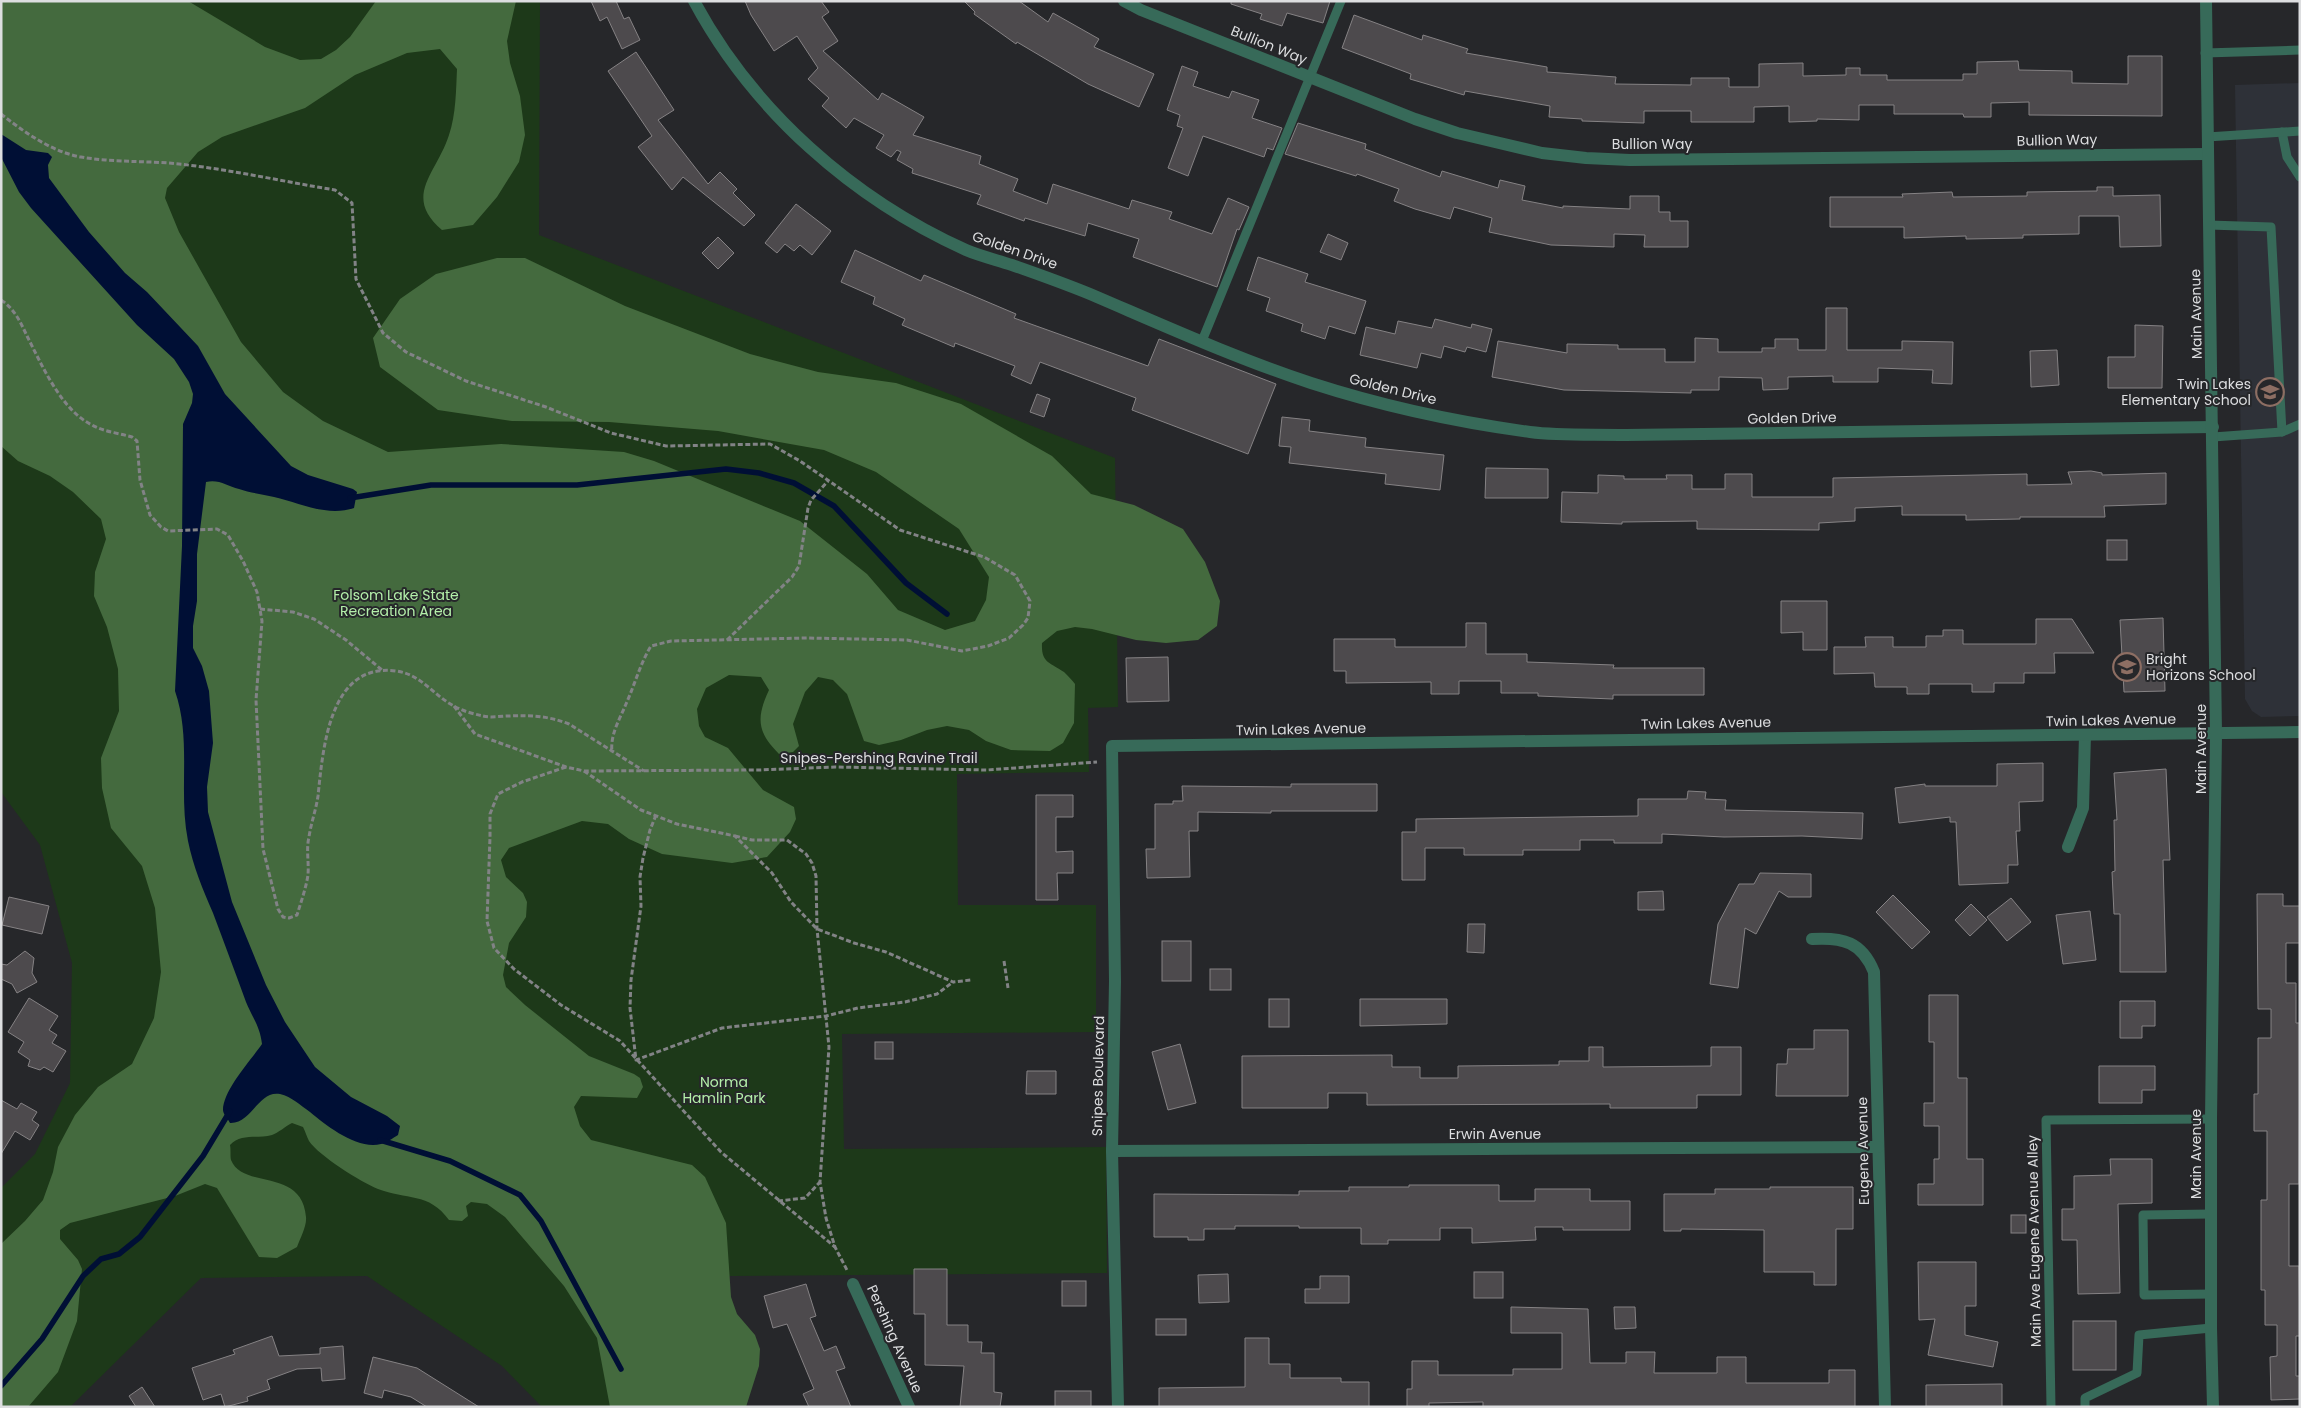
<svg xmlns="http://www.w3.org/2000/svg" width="2301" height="1408" font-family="Poppins,sans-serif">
<rect width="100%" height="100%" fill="#26272a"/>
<polygon fill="#2e3138" points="2300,83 2300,716 2261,717 2252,711 2245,699 2235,85"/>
<polygon fill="#1d3919" points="1,1 540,1 539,235 1115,458 1118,707 1088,708 1089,772 957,774 958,905 1096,905 1096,1032 842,1034 844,1149 1106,1147 1107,1273 608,1277 687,1407 542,1407 502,1366 367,1276 201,1278 70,1407 1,1407 1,1188 35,1154 70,1083 72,963 40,845 1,792"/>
<path fill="#446a3e" d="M1,1H188L265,47L300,60L321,59L336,50L350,37L376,1H516L507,41L510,63L520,96L525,135L519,162L497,197L473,225L442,230C402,196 437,173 449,135C456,114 456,90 457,69L440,49L407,53L355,75L305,108L222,137L198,152L167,188L165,198L179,232L241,342L283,392L323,421L388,452L501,444L624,452L654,461L800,521L867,574L898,610L945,630L975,621L986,600L989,577L959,529L876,472L824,450L718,431L609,422L512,421L438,410L380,367L373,338L400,299L436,274L497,258H525L625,306L750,354L818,372L896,383L961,404L1052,456L1091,494L1134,505L1183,529L1205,562L1220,601L1217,626L1198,640L1166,643L1136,640L1092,629L1075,627L1057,631L1042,643C1041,663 1050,662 1064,672C1068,676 1072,680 1075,684L1074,723L1063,743L1050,751L1011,750L986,741L969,730L947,726L927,730L901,740L879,745L864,741L847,694L833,680L818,677L805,692L793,724L799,746L793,752L779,754C757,732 756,718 769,690L761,677L729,675L706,688L697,709L699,726L705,737L728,748L763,790L794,807L796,819L790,832L767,857L732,863L662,854L629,839L608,824L582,821L509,848L501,860L506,877L523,893L527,902L526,917L509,943L503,975L506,987L525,1005L589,1056L634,1074L640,1078L643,1087L637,1098L581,1096L574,1107L580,1126L591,1140L692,1165L705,1177L726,1223L731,1297L737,1314L755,1335L760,1349L759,1366L746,1407H610L597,1338L564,1286L505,1217L487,1204L471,1202L466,1206L468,1216L462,1221L449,1220C429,1192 406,1200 378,1189C361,1182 319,1156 309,1141C307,1137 305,1131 303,1127L292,1123C286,1126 278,1133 272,1135C258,1139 241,1133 230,1145C231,1149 230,1156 231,1160C243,1190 302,1167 306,1217C307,1226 300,1239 297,1247L277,1258L259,1257L217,1188L205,1184L175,1196L70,1223L60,1230V1239L78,1260L82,1269L77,1321L58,1372L28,1407H1V1244L25,1221L43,1200L53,1172L58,1147L75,1115L98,1087L132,1064L154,1018L161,972L155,908L142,866L111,828L102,788L101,758L119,711L118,669L107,627L94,596L95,572L106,539L101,519L73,492L50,476L18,461L1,446Z"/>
<path fill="#000f35" d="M1,134L26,150L48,153L52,157L48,165L49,178L89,232L125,273L147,292L198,346L225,394L291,466L308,475L353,489L357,492L354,508C327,517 300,503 274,497C263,494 250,493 239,489C227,486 219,479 206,482L197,554V601L193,626V648L202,666L209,691L213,743L207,787L208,812L232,902L266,985L285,1022L315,1067L351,1097L387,1116L400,1126L398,1135C393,1138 386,1143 381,1144C357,1150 327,1126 310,1112C300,1105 292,1097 280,1094C258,1090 252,1124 230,1123C228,1119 223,1114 223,1110C223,1090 251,1060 262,1044C260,1026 252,1017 246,1002C235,972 224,942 213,913C203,890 193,866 188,841C178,791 192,740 175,691L182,546L183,424L192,403L193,394L189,382L174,359L137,325L31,208L19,192L1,157Z"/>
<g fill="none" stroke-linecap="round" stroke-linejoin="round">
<g stroke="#000f35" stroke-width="5.5">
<polyline points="350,498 431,485 577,485 726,469 759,473 794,483 834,506 906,583 947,614"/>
<polyline points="380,1140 450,1161 520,1195 541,1221 621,1369"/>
<polyline points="1,1386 42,1339 83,1276 101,1259 119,1254 140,1237 203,1156 230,1111"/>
</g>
</g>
<g fill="#4d4a4d" stroke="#858284">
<polygon points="591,1 616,1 624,19 629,17 640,40 622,49 607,17 600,21"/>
<polygon points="745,1 821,1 829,12 822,17 838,41 823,51 878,100 882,93 924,117 913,135 981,156 979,164 1018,179 1013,191 1047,204 1053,184 1129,209 1132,200 1172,212 1169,219 1212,234 1228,198 1249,207 1239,230 1237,229 1217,287 1133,257 1139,239 1088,223 1085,236 1025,218 1024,221 977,204 981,195 912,173 913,169 897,160 901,152 897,150 891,157 876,148 884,135 854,118 846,128 822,106 829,98 808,79 818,68 797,36 774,51 751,15"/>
<polygon points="964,1 1019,1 1048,22 1053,13 1099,39 1094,47 1154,74 1139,107 1088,84 1017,42 1016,44 974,14 975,12"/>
<polygon points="1231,1 1330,1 1323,23 1287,13 1282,26 1260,19 1262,14 1231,4"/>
<polygon points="1354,15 1422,40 1423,35 1468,49 1466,53 1547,67 1547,72 1616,77 1615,84 1691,85 1691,78 1729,78 1729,87 1759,87 1759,64 1803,63 1803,76 1846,75 1846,68 1860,68 1860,75 1887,75 1887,80 1963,80 1963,74 1977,74 1977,62 2018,61 2019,70 2072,71 2072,83 2128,84 2128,56 2162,56 2162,116 2029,115 2029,102 1991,103 1991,117 1964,117 1963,114 1894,114 1894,105 1859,105 1859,120 1817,119 1817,121 1789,122 1789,106 1754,107 1754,122 1691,122 1691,111 1644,111 1644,123 1582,121 1582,119 1549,117 1550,106 1465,91 1464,95 1410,79 1411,74 1342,48"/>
<polygon points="636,52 674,110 658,120 708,184 720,172 737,189 733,193 755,215 744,226 683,177 672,190 638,147 652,136 608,71"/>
<polygon points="1182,66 1198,72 1193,86 1229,98 1232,91 1259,100 1252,118 1282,128 1273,150 1267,148 1264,157 1203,136 1188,176 1168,168 1183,128 1177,126 1180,115 1167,110"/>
<polygon points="1298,123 1366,144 1365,149 1440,177 1442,171 1498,188 1500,180 1525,186 1522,200 1563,208 1563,206 1630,209 1630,196 1659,196 1659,212 1670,212 1670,221 1688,221 1688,247 1644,247 1645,235 1614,234 1614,247 1551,245 1489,232 1492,218 1454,207 1450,219 1415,209 1394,201 1399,189 1357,174 1356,176 1285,154"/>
<polygon points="2097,187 2113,187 2113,196 2160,195 2161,246 2120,247 2119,216 2079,216 2079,234 2023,235 2023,238 1966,239 1966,236 1904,238 1904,227 1830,227 1830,197 1903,197 1902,194 1952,192 1953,197 2027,196 2027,192 2097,191"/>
<polygon points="796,204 831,231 812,255 800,245 794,251 785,244 777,253 765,243"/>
<polygon points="1328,234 1348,243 1341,260 1320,252"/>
<polygon points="718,237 734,253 718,269 702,253"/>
<polygon points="855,250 921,281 924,275 1016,314 1014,318 1148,366 1159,339 1276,384 1248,454 1132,410 1136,398 1040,362 1031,384 1011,375 1015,366 955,343 954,347 902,325 905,319 873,304 875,297 841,282"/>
<polygon points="1258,257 1308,274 1305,282 1366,301 1355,334 1329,326 1325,339 1301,331 1303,324 1266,311 1270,298 1247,290"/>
<polygon points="1826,308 1847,308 1847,350 1902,350 1902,341 1953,342 1952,384 1932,383 1933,370 1878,368 1878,382 1833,382 1833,376 1788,377 1788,389 1763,390 1762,378 1719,377 1719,390 1691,390 1691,393 1564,390 1492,377 1498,341 1567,353 1567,344 1618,345 1618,349 1665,349 1665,362 1695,362 1695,338 1718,339 1718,352 1762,352 1762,348 1775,348 1775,339 1798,339 1798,350 1826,350"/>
<polygon points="1435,319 1471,328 1472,324 1492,329 1486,352 1467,347 1465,352 1444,346 1441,358 1421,353 1417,368 1360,355 1366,327 1395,334 1398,321 1432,328"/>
<polygon points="2135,325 2163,326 2162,388 2108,388 2108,357 2135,357"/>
<polygon points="2057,350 2059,385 2031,387 2030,351"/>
<polygon points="1037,394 1050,399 1044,417 1030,412"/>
<polygon points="1282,417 1310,420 1309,431 1366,438 1365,447 1444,455 1440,490 1385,484 1386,474 1289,463 1291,447 1279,446"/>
<polygon points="1486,468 1548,469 1548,498 1485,498"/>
<polygon points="2091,471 2102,473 2102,475 2166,473 2166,504 2104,506 2105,517 2020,517 2020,519 1966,520 1966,515 1902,515 1902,506 1855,508 1855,521 1819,523 1819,530 1697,529 1697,521 1622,522 1622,524 1561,522 1562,492 1598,493 1598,475 1624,476 1624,479 1667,479 1666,475 1692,475 1692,489 1725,489 1725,474 1752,474 1752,497 1833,497 1833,478 2027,474 2027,485 2072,484 2068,472"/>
<rect x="2107" y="540" width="20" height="20"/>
<polygon points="1781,601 1827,601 1827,650 1803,650 1803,632 1781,633"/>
<polygon points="2163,618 2165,691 2124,692 2120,620"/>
<polygon points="2036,619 2072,619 2094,653 2054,653 2055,673 2024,673 2024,683 1994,683 1994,692 1972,692 1972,684 1929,684 1929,694 1907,694 1907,687 1875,687 1874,673 1834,674 1834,647 1866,647 1865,637 1893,637 1893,647 1926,647 1926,636 1943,636 1943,630 1963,630 1963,644 2036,644"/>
<polygon points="1466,623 1486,623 1486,654 1527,654 1527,662 1614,665 1613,668 1704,668 1704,695 1613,695 1613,699 1538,696 1538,693 1501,693 1501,681 1459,681 1459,694 1431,694 1431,682 1346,683 1346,671 1334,671 1334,639 1395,639 1395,647 1466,647"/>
<polygon points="1168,657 1169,701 1127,702 1126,658"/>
<polygon points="2043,763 2043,801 2019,802 2020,831 2016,831 2018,865 2008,865 2008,883 1959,885 1956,822 1950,822 1950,817 1899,823 1895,788 1925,784 1925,786 1997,786 1997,764"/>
<polygon points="2166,769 2170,860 2163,860 2166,972 2120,972 2120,914 2114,914 2112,872 2115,871 2114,820 2117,820 2114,773"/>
<polygon points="1291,784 1377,784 1377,811 1271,811 1271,813 1198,812 1198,831 1189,831 1190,877 1147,878 1146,849 1155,849 1155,804 1173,804 1173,801 1183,801 1182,786 1291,787"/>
<polygon points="1688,791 1706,792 1705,799 1726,800 1725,810 1863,813 1862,839 1802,836 1724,837 1662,834 1662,843 1614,843 1614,840 1580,840 1580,850 1523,850 1523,855 1464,855 1464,848 1425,848 1425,880 1402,880 1402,832 1416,832 1416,819 1638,816 1638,799 1687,799"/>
<polygon points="1036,795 1073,795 1073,817 1056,817 1056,852 1073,851 1073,873 1057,873 1058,900 1036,900"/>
<polygon points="1760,873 1811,874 1811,897 1788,897 1779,891 1756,934 1745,928 1738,988 1710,984 1718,924 1739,884 1754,884"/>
<polygon points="1663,891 1664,910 1638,910 1638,892"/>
<polygon points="2257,894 2283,894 2283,906 2300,906 2300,943 2286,943 2286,983 2296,983 2296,1023 2300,1023 2299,1184 2289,1184 2289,1266 2299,1266 2300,1336 2296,1336 2296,1376 2300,1376 2300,1399 2271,1400 2270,1357 2277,1356 2277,1325 2265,1325 2265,1290 2261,1290 2261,1200 2267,1200 2267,1131 2254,1131 2254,1094 2258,1094 2258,1038 2271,1038 2271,1009 2258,1009"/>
<polygon points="1893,895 1930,932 1912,949 1876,912"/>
<polygon points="9,897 49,906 42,934 2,925"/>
<polygon points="2011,898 2031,922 2007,941 1987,917"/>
<polygon points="1971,904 1987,920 1970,936 1955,920"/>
<polygon points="2090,911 2096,960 2063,964 2056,915"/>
<polygon points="1468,924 1485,924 1484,953 1467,952"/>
<rect x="1162" y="941" width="29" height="40"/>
<polygon points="25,951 34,958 32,973 37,982 17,993 12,984 1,979 1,964 7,965"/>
<rect x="1210" y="969" width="21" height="21"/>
<polygon points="1929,995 1958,995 1958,1078 1967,1078 1967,1159 1983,1159 1983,1205 1918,1205 1918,1184 1934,1184 1934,1159 1939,1159 1939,1126 1924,1126 1924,1103 1934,1103 1934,1042 1929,1042"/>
<polygon points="29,998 58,1016 49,1030 57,1035 52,1043 66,1051 53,1072 44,1067 40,1070 28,1066 30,1060 18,1052 24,1042 8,1032"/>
<rect x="1269" y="999" width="20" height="28"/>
<polygon points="1360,999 1447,999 1447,1024 1360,1026"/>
<polygon points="2120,1001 2155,1001 2155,1026 2142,1026 2142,1038 2120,1038"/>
<polygon points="1814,1030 1848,1030 1848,1096 1776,1096 1777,1064 1787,1064 1788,1049 1814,1049"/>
<rect x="875" y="1042" width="18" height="17"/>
<polygon points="1180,1044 1196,1103 1168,1110 1152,1052"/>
<polygon points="1589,1047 1603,1047 1603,1067 1711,1066 1711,1047 1741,1047 1741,1095 1697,1095 1697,1108 1610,1108 1610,1104 1367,1105 1367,1093 1328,1093 1328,1108 1242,1108 1242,1056 1392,1055 1392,1067 1420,1067 1420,1078 1458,1078 1458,1066 1559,1065 1559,1061 1589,1061"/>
<polygon points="2099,1066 2155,1066 2155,1090 2142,1090 2142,1103 2099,1103"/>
<polygon points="1027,1071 1056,1071 1056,1094 1026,1094"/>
<polygon points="1,1100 17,1109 21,1103 37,1112 32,1120 39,1125 30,1140 15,1131 1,1154"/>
<polygon points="2110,1159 2152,1159 2152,1203 2118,1204 2120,1293 2078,1294 2077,1240 2062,1240 2062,1209 2074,1209 2074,1176 2111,1175"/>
<polygon points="1409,1185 1499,1185 1499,1201 1535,1201 1535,1189 1590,1189 1590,1201 1630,1201 1630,1230 1563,1230 1563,1227 1535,1227 1536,1240 1472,1243 1472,1228 1440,1228 1440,1240 1388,1240 1388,1244 1361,1244 1361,1228 1299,1228 1299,1226 1235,1226 1235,1229 1204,1229 1204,1240 1188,1240 1188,1237 1154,1237 1154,1194 1299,1195 1299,1191 1349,1191 1349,1187 1409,1187"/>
<polygon points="1770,1187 1853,1187 1853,1229 1836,1229 1836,1285 1814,1285 1814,1272 1764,1272 1764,1230 1681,1229 1681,1231 1664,1231 1664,1194 1715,1194 1715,1189 1770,1189"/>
<rect x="2011" y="1215" width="15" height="18"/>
<polygon points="1918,1262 1976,1262 1976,1306 1965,1306 1965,1335 1998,1342 1993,1367 1928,1355 1935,1319 1919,1320"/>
<polygon points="914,1269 947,1269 947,1325 968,1325 968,1342 982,1342 981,1353 994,1353 994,1392 1002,1393 1000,1407 960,1407 964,1366 925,1365 925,1314 914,1314"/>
<rect x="1474" y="1272" width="29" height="26"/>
<polygon points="1228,1274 1229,1302 1199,1303 1198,1275"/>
<polygon points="1320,1276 1349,1276 1349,1303 1305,1303 1305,1289 1320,1289"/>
<rect x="1062" y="1281" width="24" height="25"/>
<polygon points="806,1284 816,1316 810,1318 824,1351 836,1346 845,1368 836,1371 851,1407 809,1407 803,1394 814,1389 787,1324 773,1328 764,1296"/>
<polygon points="1511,1307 1588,1309 1590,1363 1626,1363 1626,1352 1655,1352 1654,1373 1717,1373 1717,1357 1746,1357 1746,1383 1829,1383 1829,1370 1855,1370 1855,1407 1483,1407 1483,1402 1429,1403 1429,1407 1407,1407 1407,1389 1412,1389 1412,1361 1438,1361 1438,1375 1513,1375 1513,1369 1562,1369 1562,1333 1511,1333"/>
<polygon points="1614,1307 1635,1307 1636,1328 1615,1329"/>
<rect x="1156" y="1319" width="30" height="16"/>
<rect x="2073" y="1321" width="43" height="49"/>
<polygon points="272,1336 279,1356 320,1354 320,1348 343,1346 345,1379 322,1381 321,1368 297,1369 267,1380 270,1389 247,1397 248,1401 225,1407 221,1394 203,1400 192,1368 235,1354 233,1350"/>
<polygon points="1245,1338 1269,1338 1269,1364 1290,1364 1290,1378 1341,1378 1341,1382 1369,1382 1369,1407 1159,1407 1159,1388 1245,1387"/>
<polygon points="373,1357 417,1368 479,1407 427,1407 411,1397 384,1390 382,1398 364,1393"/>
<polygon points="2002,1384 2002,1407 1926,1407 1926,1385"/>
<polygon points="142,1387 155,1407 136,1407 129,1396"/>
<rect x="1055" y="1391" width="36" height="16"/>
</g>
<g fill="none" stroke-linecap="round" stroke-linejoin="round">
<g stroke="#828386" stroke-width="3" stroke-dasharray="5 2.5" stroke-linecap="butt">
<path d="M1,114C24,132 52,152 81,157C110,162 139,161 169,163C224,168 280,181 335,190L352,203L356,279L383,333L406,352L466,381L546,407L611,433L666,446L770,444L800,461L900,530L984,557L1015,575L1030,601L1028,618L1023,625L1009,638L988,646L962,651L907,640L807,638L671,641L651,646C640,664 635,684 626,704C620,719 610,734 612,752"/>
<path d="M1,300C14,308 21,323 27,336C42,365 61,410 92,425C104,432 119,433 132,437L137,441L140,480L150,515L161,527L168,531L217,529L228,535L243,561L257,592L262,621L256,700L263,849L278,909L283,917L289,918L297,915C301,902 306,888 308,875C309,862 306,849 309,837C311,823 316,810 318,796C323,749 329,662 396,671C421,674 434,696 454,706C462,711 474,714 483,716C491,718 501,716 509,716C530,715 549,716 569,724L644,771"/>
<polyline points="260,609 293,612 314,619 346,640 382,670"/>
<polyline points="727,640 792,577 799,566 808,508 811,500 828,481"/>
<polyline points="454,706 475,734 566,767 584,771 759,770 835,767 987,770 1097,762"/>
<polyline points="566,767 522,782 498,794 490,814 490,837 487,921 494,948 514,969 561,1005 620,1041 721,1152 835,1247"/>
<polyline points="584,771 641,810 677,824 735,836 772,873 791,902 817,929 854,943 886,952 953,982 971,980"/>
<polyline points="656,815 650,830 643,858 640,877 641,906 631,980 630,1008 636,1060 722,1028 826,1016 858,1008 905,1002 937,994 953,982"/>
<polyline points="735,836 752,840 787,840 806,854 812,863 816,876 817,929 829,1047 820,1182 826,1218 835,1247 848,1272"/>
<polyline points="1004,961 1008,988"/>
<polyline points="778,1201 805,1198 820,1182"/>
</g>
<g stroke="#376a59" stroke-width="9">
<polyline points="2205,53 2300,50"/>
<polyline points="2282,132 2287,157 2300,177"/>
<polyline points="2207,137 2300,131"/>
<polyline points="2209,225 2271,227 2282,432"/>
<polyline points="1202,341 1341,1"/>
<polyline points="2213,437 2282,432 2300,424"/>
<polyline points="2211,1214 2143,1215 2144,1295 2211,1294"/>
<polyline points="2051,1407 2046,1120 2211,1119"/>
<polyline points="2085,1407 2085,1398 2137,1373 2139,1335 2211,1328"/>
</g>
<g stroke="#376a59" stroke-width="12">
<path d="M694,1C753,111 853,199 966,250C980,256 997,260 1012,265C1040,275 1069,285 1097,297C1167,327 1238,359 1311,383C1382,406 1456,422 1530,432C1561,436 1595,434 1626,435L2213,427"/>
<polyline points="1124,1 1141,10 1415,119 1457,133 1542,153 1586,158 1630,160 2207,154"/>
<polyline points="2068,847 2083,808 2085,735"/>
<path d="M1812,939C1843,937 1862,942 1874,972L1885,1407"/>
<polyline points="1112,1151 1878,1147"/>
<polyline points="853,1284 909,1407"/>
<polyline points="1118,1407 1112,1151 1115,981 1112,746 2300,732"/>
</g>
<polyline stroke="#376a59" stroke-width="12" points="2206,1 2216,734 2211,1119 2211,1328 2213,1407"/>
</g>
<defs>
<symbol id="school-ring" viewBox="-11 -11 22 22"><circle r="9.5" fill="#26272a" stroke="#8d6e63" stroke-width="1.5"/><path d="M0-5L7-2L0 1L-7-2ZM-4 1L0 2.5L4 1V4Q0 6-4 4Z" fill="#8d6e63"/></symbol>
</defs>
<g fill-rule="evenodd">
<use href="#school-ring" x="2254" y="376" width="32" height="32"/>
<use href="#school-ring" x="2111" y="651" width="32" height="32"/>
</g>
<g text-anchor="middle" stroke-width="4" stroke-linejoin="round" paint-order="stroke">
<g font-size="14" fill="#dddee0" stroke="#26272a">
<text transform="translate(1269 45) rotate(22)" y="5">Bullion Way</text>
<text transform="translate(2057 140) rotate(-1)" y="5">Bullion Way</text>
<text x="1652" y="149">Bullion Way</text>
<text transform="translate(1015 250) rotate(19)" y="5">Golden Drive</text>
<text transform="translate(2196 314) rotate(-91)" y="5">Main Avenue</text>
<text transform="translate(1393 389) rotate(14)" y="5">Golden Drive</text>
<text transform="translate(1792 418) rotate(-1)" y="5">Golden Drive</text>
<text transform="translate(2111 720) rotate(-1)" y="5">Twin Lakes Avenue</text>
<text transform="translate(1706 723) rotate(-1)" y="5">Twin Lakes Avenue</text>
<text transform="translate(1301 729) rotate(-1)" y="5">Twin Lakes Avenue</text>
<text transform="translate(2201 749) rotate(-90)" y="5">Main Avenue</text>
<text x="879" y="763">Snipes-Pershing Ravine Trail</text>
<text transform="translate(1098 1076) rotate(-89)" y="5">Snipes Boulevard</text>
<text x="1495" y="1139">Erwin Avenue</text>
<text transform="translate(1863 1151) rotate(-91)" y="5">Eugene Avenue</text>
<text transform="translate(2196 1154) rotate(-90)" y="5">Main Avenue</text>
<text transform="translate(2034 1241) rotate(-91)" y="5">Main Ave Eugene Avenue Alley</text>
<text transform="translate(895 1339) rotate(66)" y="5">Pershing Avenue</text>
</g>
<g font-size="14" fill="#dddee0" stroke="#26272a" text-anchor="end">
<text x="2251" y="389">Twin Lakes<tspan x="2251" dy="16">Elementary School</tspan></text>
<text x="2146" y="664" text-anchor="start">Bright<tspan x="2146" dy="16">Horizons School</tspan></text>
</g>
<g font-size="14" fill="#b4efaa" stroke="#26272a">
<text x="396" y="600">Folsom Lake State<tspan x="396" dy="16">Recreation Area</tspan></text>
<text x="724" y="1087">Norma<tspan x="724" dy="16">Hamlin Park</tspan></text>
</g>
</g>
<rect width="2301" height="1408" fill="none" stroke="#dddee0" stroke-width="5"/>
</svg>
